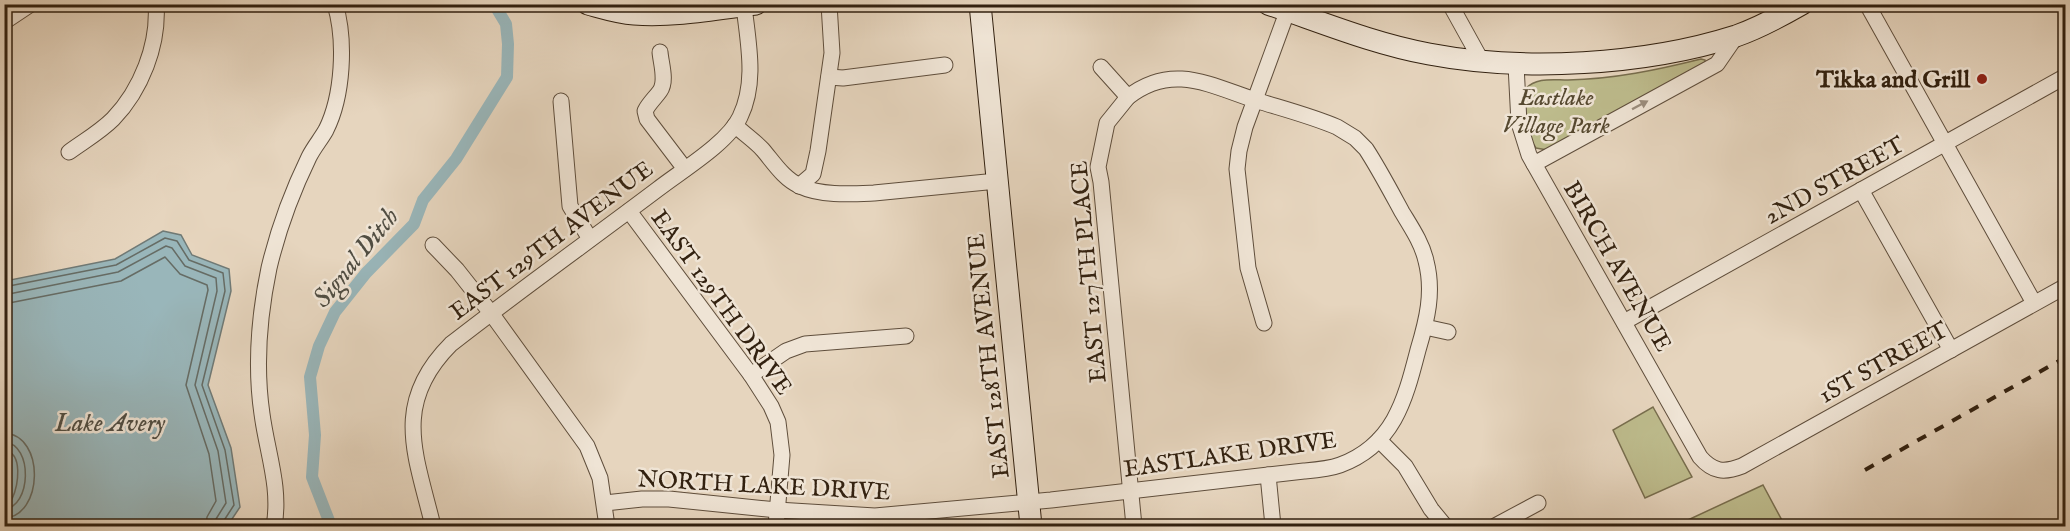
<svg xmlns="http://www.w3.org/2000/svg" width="2070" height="531" font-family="'IM FELL English',serif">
<rect width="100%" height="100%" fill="#e6d5be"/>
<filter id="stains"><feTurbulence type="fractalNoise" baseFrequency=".00333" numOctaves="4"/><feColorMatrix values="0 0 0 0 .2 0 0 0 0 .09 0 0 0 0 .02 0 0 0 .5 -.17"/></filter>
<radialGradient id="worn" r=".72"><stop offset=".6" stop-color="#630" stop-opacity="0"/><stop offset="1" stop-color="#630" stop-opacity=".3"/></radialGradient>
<g fill="#bdbb8c" stroke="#786e4e" stroke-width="1.5">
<path d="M1701,59L1705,60V63L1547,150L1536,148C1524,132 1524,108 1525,89C1537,77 1552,80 1568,80C1614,79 1657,70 1701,59Z"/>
<polygon points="1653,407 1692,477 1645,498 1613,430"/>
<polygon points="1763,485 1785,526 1675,526"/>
</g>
<polygon fill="#99b6ba" stroke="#707a76" stroke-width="1.5" points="163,231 181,235 192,255 229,269 231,291 208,385 231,448 240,507 228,525 225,526 5,526 5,503 11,486 11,461 4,453 5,281 115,259"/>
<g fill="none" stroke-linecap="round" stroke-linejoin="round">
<g stroke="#666c65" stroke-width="1.5">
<polyline points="4,287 116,265 165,238 177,241 189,260 223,273 225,291 202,385 225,450 234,505 223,522 223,526"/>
<polyline points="4,295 118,272 166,246 172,248 185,266 216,278 217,291 195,385 218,451 226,503 216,519 215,526"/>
<polyline points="4,304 121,281 165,257 180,274 207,285 208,290 186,385 209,454 216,501 207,517 206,526"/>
<path d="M4,433C46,435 43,517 4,518"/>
<path d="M4,442C34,444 31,508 4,509"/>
<path d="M4,450C24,453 18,486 12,499L4,502"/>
</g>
<polyline stroke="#99b6ba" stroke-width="12" points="331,526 312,477 315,435 310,377 319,346 335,312 366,273 414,224 423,200 456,159 507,77 508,44 506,24 494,4"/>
<defs>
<g id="street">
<polyline points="1450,4 1481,60"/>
<polyline points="1867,4 2034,303"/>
<polyline points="4,22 31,4"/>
<path d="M660,52C661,64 667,81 660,91C655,98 649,103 645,111L647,119L685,169"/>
<path d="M1516,65L1519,123L1529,155L1700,457C1713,472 1724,473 1742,466L2066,286"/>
<polyline points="1101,67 1128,97 1107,123 1098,167 1101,182 1134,526"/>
<polyline points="829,77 843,78 945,65"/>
<polyline points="561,101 570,206 590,239"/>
<path d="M735,125C744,134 755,141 763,150C774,163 784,179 800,186C821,196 851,194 874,193L997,181"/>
<path d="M69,152C84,141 100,132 113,119C141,90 159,45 156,4"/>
<polyline points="1534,164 1717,64 1737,35"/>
<polyline points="799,186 813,174 818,151 832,53 829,4"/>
<polyline points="1861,190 1951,350"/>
<polyline points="629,211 751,375 771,406 778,422 782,455 776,526"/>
<polyline points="433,245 457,270 491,313 587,446 600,478 607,526"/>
<polyline points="1624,322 2066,76"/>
<polyline points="1264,323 1248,268 1237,169 1239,151 1245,127 1290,4"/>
<polyline points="1425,327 1448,332"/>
<polyline points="751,375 786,351 805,344 906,336"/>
<polyline points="1379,440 1405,466 1431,509 1445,526"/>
<polyline points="1268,475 1273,526"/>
<path d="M605,503L642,499H669L777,510L875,516L1051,500L1304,471C1316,470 1329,469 1340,465C1394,445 1405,400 1418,350C1427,320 1434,292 1426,261C1422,243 1411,227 1402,212C1390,190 1379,169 1366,149L1355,138L1337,127C1311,116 1284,109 1258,101C1211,86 1173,62 1128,97"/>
<path d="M274,526C281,488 267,452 262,414C255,366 259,316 269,268C278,230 292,192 309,157C314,147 321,139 326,130C343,96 346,41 335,4"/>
<path d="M433,526C416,455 391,404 451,344C519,291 589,241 658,189C681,171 728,143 740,117C757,82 748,43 744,6"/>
<polyline points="1495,526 1538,503"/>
</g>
<g id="secondary">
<path d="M588,4C603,8 618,13 634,14C674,17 716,9 756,4"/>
<polyline points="980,4 1031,526"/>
<path d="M1268,4C1321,22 1374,44 1429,54C1523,72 1645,65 1736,36C1759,28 1781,16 1802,4"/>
</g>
</defs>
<use href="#street" stroke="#5f4e3c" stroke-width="17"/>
<use href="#secondary" stroke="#322110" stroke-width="23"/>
<use href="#street" stroke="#efe4d5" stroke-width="15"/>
<use href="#secondary" stroke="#efe4d5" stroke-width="21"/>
<polyline stroke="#322110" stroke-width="4" stroke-dasharray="10 10" stroke-linecap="butt" points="1865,470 2066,357"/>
</g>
<defs><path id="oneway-solid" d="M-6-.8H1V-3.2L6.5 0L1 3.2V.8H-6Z" transform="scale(1.5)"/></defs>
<use fill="#9a8c7c" href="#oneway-solid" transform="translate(1640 105) rotate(-28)"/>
<circle fill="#8f2418" stroke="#efe4d5" stroke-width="2" cx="1982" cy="79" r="6"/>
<g text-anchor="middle" stroke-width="5" stroke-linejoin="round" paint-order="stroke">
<g font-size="24" font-weight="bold" fill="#322110" stroke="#efe4d5" text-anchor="end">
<text x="1970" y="87">Tikka and Grill</text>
</g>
<g font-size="24" font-style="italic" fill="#55482f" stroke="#efe4d5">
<text x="1556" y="105">Eastlake<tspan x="1556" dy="28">Village Park</tspan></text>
</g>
<g font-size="24" fill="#322110" stroke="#efe4d5">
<text transform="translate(1834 180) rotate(-29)" y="8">2ND STREET</text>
<text transform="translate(551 240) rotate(-37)" y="8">EAST 129TH AVENUE</text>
<text transform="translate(1618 266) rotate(60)" y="8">BIRCH AVENUE</text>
<text transform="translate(1088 272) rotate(-95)" y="8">EAST 127TH PLACE</text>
<text transform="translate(722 302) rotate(54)" y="8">EAST 129TH DRIVE</text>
<text transform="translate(988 356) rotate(-96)" y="8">EAST 128TH AVENUE</text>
<text transform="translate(1883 362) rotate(-29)" y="8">1ST STREET</text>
<text transform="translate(1230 454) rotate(-8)" y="8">EASTLAKE DRIVE</text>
<text transform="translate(764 485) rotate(3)" y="8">NORTH LAKE DRIVE</text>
</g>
<g font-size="26" font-style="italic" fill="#514e43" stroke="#efe4d5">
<text transform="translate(355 257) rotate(-51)" y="9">Signal Ditch</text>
<text x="110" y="431">Lake Avery</text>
</g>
</g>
<rect width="2070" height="531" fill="none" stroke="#e6d5be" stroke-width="24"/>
<rect x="6" y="6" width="2058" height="519" fill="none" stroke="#322110" stroke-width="3"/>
<rect x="12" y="12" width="2046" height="507" fill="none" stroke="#322110" stroke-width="1.5"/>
<rect width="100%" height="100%" filter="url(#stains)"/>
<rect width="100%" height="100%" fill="url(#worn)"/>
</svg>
